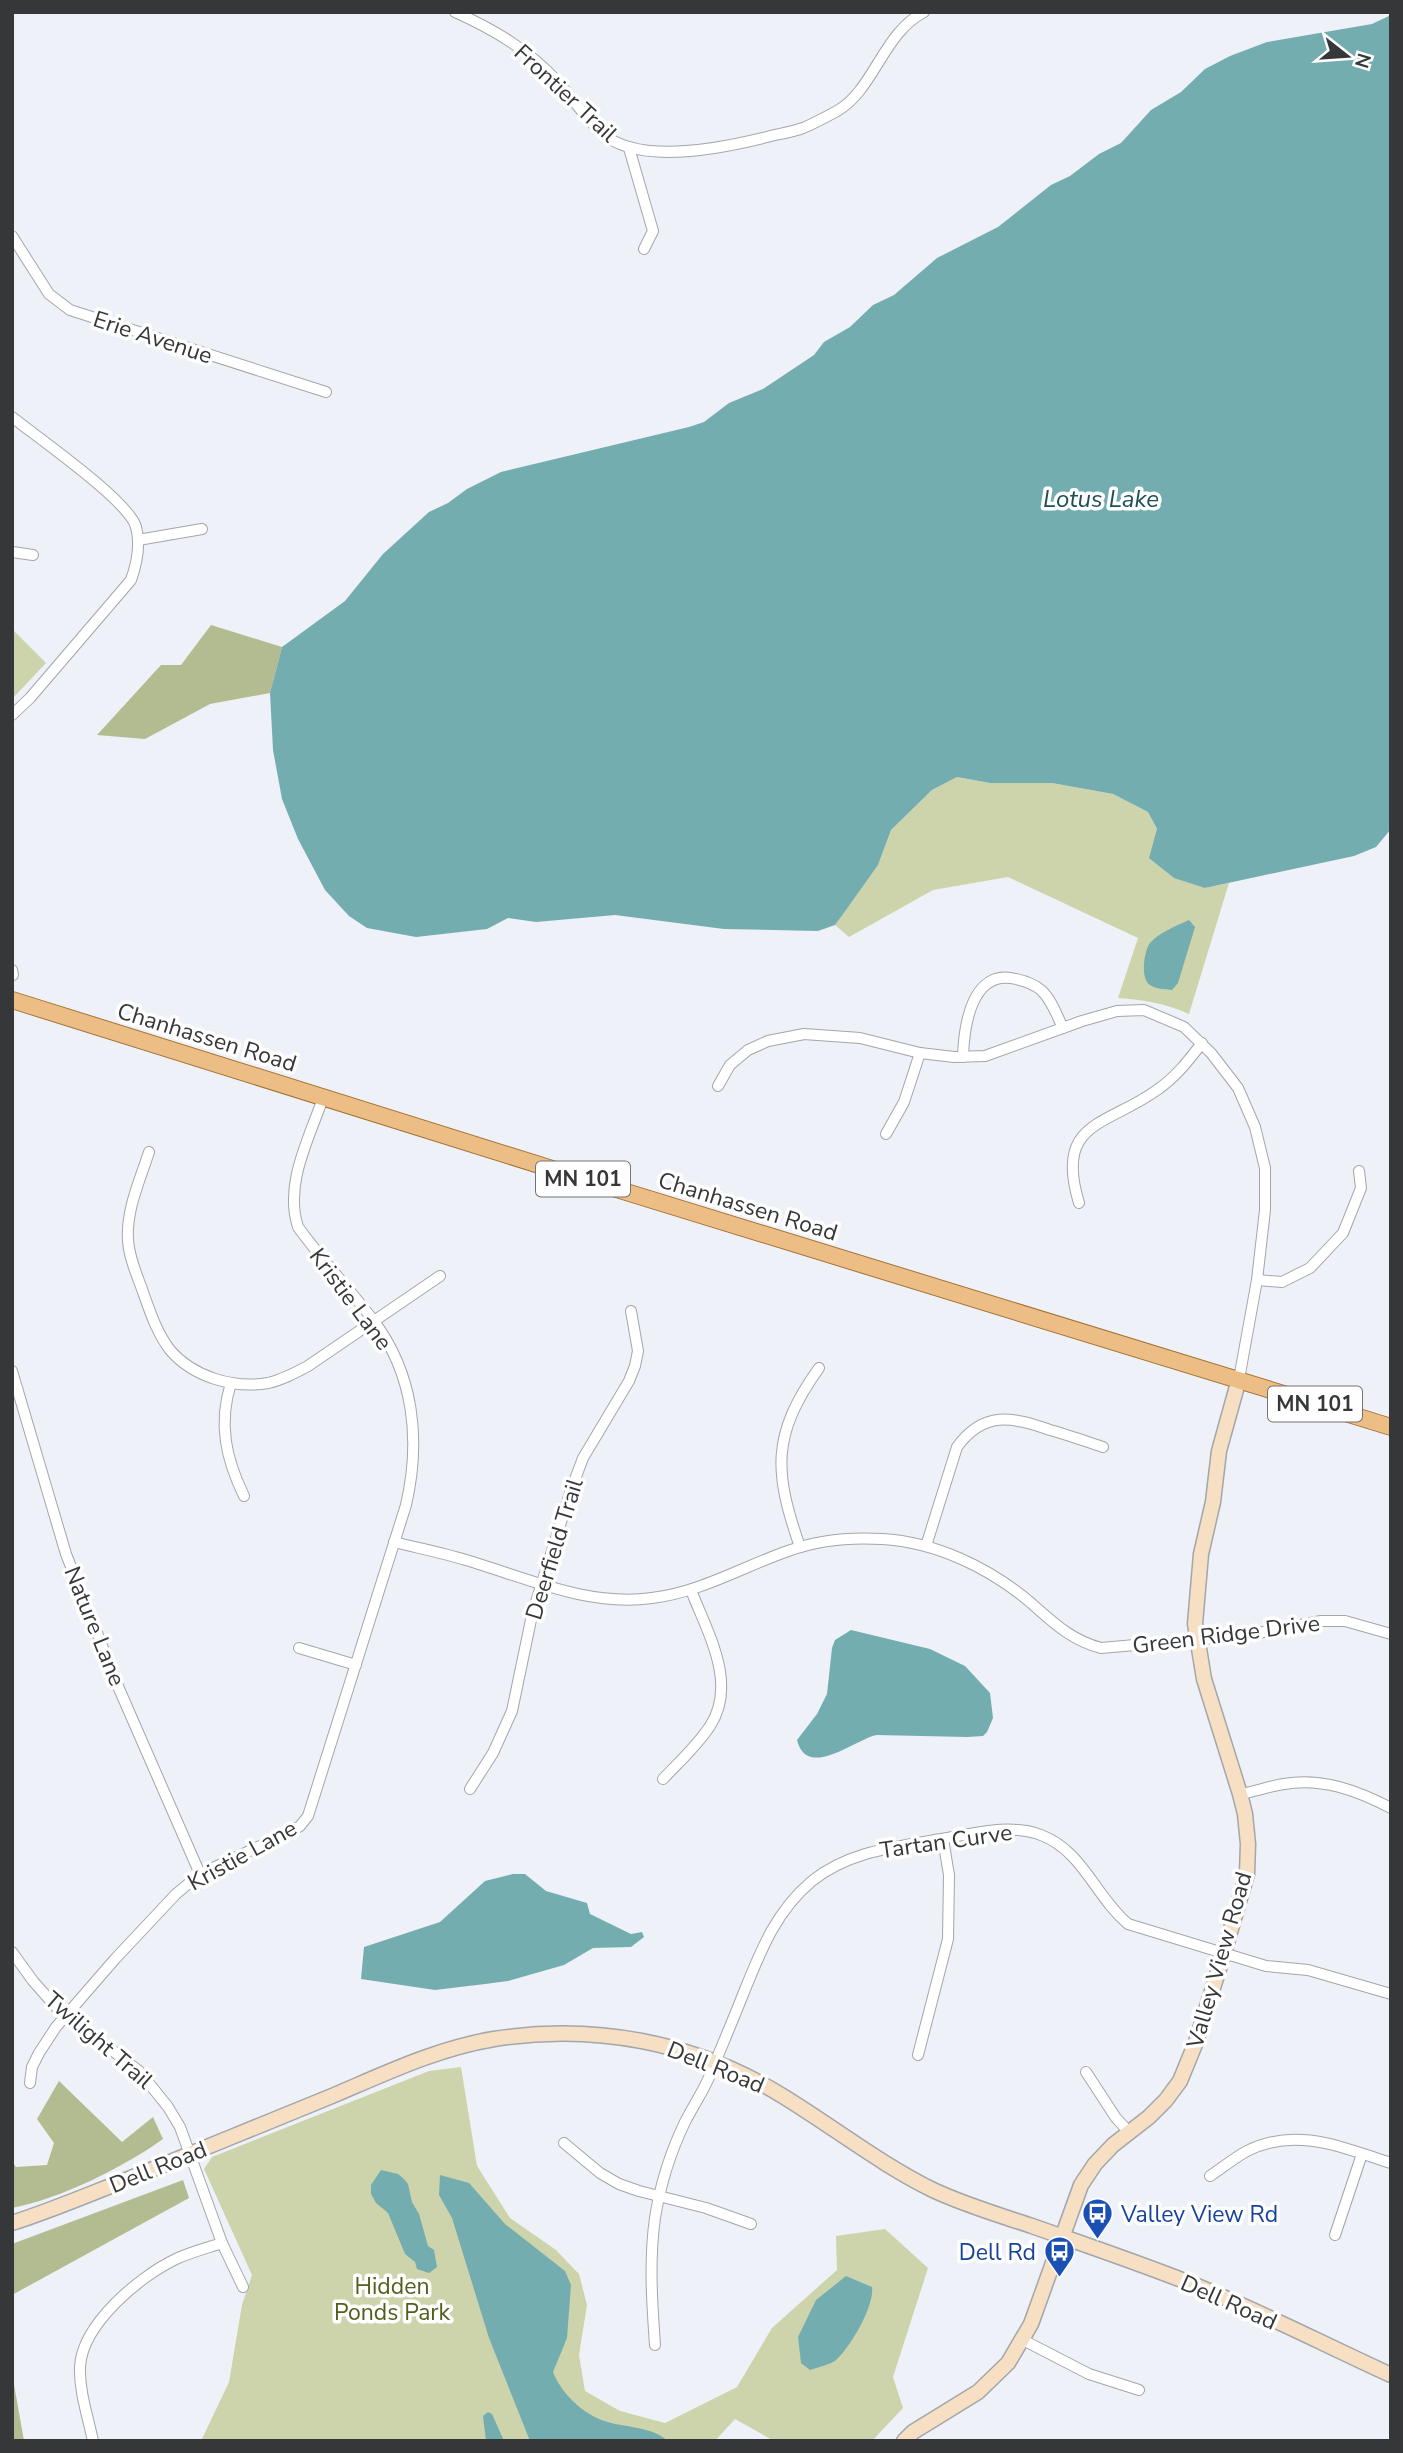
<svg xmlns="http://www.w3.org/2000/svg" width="1403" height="2453" font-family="'Nunito Sans',sans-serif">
<rect width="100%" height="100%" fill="#eef1f7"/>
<g fill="#cdd4ac">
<polygon points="12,629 46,663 12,699"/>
<path d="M957,777L990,783H1052L1113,794L1148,812L1157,829L1205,888L1229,883L1189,1014C1165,1003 1144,1000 1118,998L1138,938L1008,877L933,890L849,937L835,925L878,865L891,830L932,790Z"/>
<polygon points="461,2067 477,2166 510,2218 556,2250 579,2274 587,2305 579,2355 585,2391 620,2411 665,2423 737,2387 772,2328 837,2270 836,2236 885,2229 928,2268 893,2377 903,2408 872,2441 774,2441 735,2419 715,2441 201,2441 229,2382 242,2305 252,2275 204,2169 212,2157 429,2071"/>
</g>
<g fill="#b3bc91">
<polygon points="211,625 282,647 270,693 210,704 145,739 97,735 161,665 181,665"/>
<path d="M59,2081L122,2142L153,2117L163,2139C124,2167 60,2199 12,2208V2161L16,2167L47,2165L54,2143L37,2119Z"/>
<polygon points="183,2180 189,2198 12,2295 12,2244"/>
<polygon points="12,2373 24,2441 12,2441"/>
</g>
<g fill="#74adaf">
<polygon points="1391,15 1391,829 1376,847 1354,856 1205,888 1174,878 1149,858 1157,829 1148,812 1113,794 1052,783 990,783 957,777 932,790 891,830 878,865 846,910 835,925 818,931 724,929 615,915 536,922 508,918 487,929 416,937 367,928 349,916 325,890 298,839 282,799 273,750 270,693 282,647 345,601 383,554 429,512 448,503 467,489 501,472 689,427 704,422 729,403 763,389 814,355 824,342 850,327 873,305 894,295 937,258 998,227 1051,185 1070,176 1099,154 1121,143 1151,110 1181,92 1205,69 1230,56 1267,42 1372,24"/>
<path d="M1189,920L1195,927L1178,983L1172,990C1165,989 1155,989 1150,985C1140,979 1144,951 1150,943C1160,932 1176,926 1189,920Z"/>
<path d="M851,1630L930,1649L965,1666L990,1693L993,1718L987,1732L983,1736L967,1737L877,1735C857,1738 807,1781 797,1740L817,1714L827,1694L832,1648L835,1640Z"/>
<polygon points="513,1874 525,1874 546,1891 587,1903 590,1914 631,1934 642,1932 644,1937 631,1947 593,1948 564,1965 508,1981 485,1984 435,1990 361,1979 364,1947 440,1922 485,1881"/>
<polygon points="381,2170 398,2174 404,2179 408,2184 412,2202 419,2214 428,2246 434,2250 437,2267 429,2273 417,2269 415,2262 405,2254 388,2213 376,2203 371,2194 371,2185"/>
<path d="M440,2175L469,2183L505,2224L565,2271L571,2285L567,2338L553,2372C561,2392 579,2410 599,2419C622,2429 648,2424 668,2441H530L489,2338L452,2218L439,2195Z"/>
<path d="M846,2276L872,2287C875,2305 850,2348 836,2360C830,2365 818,2367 810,2370L801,2363L798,2337L816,2300Z"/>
<polygon points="488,2412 492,2414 504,2441 486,2441 483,2416"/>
</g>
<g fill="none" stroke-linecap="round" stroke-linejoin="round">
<defs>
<g id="street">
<path d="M455,12C493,29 527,49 556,80C572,97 585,118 602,133C639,166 723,148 767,137C779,134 792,132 803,128C815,123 826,117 837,111C874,90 883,33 924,12"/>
<polyline points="629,148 653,231 644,249"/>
<polyline points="12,236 49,294 70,310 326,392"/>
<path d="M12,417C37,437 129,501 136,527C141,545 137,563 131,580L30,698L12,715"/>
<polyline points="138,540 202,529"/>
<polyline points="12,552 33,555"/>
<polyline points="12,970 13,975"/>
<path d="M963,1057C964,1025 972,968 1016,979C1025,981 1034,984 1041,990C1052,1000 1057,1016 1063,1028"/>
<polyline points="718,1086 730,1065 748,1050 768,1041 804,1034 860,1038 920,1053 954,1057 985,1056 1082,1021 1117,1011 1144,1010 1184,1027 1211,1053 1238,1088 1255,1127 1265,1168 1265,1210 1257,1280 1239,1379"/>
<polyline points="886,1134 904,1102 920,1053"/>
<path d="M149,1152C140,1180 126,1210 128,1240C129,1258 137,1275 143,1292C150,1312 157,1333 170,1350C193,1377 234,1389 268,1383C282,1380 295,1373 308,1366L440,1276"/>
<path d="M1079,1203C1054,1121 1107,1126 1157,1090C1176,1077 1188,1061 1202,1043"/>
<polyline points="1257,1280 1282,1282 1310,1268 1343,1233 1361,1188 1359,1171"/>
<polyline points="12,1371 66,1554 117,1684 200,1874"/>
<path d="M231,1383C218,1424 226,1459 244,1496"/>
<path d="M394,1542C418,1548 443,1553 466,1560C527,1578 588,1607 652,1598C701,1592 742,1567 788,1551C818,1540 850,1537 882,1539C936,1542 990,1568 1031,1603C1054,1623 1071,1640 1101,1648L1248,1635L1321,1621H1345L1391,1634"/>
<path d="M926,1546L957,1447C984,1410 1012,1417 1050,1430C1068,1435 1085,1441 1103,1447"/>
<path d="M800,1547C774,1472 771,1435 819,1368"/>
<polyline points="299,1648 356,1665"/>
<path d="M663,1779C679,1762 697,1746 710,1726C738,1683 707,1632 691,1590"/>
<polyline points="470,1789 493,1753 512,1711 532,1615 571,1490 583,1458 629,1381 635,1366 638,1351 631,1311"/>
<path d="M1240,1794C1255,1792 1269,1786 1284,1784C1322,1777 1358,1791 1391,1808"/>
<polyline points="12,1952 33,1981 56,2007 139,2071 168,2107 180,2127 222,2243 243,2287"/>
<polyline points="918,2055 948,1939 949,1875 943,1839"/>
<polyline points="1086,2072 1116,2118 1130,2133"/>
<path d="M30,2083L32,2067L39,2053L56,2027L115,1959L176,1894L200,1874L288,1833L300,1826L308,1816L406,1505C421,1440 414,1374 373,1320C349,1288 321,1259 298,1227C284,1184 309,1139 323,1098"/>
<polyline points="564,2143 600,2173 619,2184 639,2191 706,2208 751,2224"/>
<path d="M1210,2176C1222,2168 1234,2158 1247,2151C1296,2126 1343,2148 1391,2163"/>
<polyline points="1335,2235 1362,2154"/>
<polyline points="1023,2340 1089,2374 1139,2390"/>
<path d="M655,2345C652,2303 649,2260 655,2218C660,2186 671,2151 685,2122C693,2106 703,2092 710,2075C721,2048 733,2020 744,1992C761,1950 776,1911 812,1881C849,1851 896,1847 941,1839C973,1834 1009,1823 1041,1835C1083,1851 1095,1896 1128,1924L1266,1966L1308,1970L1391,1994"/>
<path d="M93,2441C88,2417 79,2391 80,2367C82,2324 140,2276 176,2259C191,2252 207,2248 222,2243"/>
</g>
<g id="secondary">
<path d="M12,2223C53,2210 92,2193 131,2178C198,2151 265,2123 332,2096C384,2074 438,2048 494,2039C594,2023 694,2042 781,2095C832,2126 880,2164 933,2190C965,2205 999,2215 1032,2226C1083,2244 1136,2262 1187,2282C1256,2309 1323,2344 1391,2375"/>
<polyline points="904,2441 913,2432 978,2392 1008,2363 1031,2324 1081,2185 1095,2164 1113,2145 1149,2117 1166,2100 1180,2081 1196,2042 1224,1953 1247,1874 1248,1844 1245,1814 1240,1794 1204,1679 1195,1624 1201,1554 1213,1502 1219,1451 1239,1379"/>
</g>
<polyline id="primary" points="12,1000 584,1179 1391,1427"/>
</defs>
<use href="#street" stroke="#a3a6ab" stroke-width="12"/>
<use href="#secondary" stroke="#a3a6ab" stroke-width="17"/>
<use href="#primary" stroke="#a47335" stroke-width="18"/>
<use href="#street" stroke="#fff" stroke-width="10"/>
<use href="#secondary" stroke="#f6dfc2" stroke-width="14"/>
<use href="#primary" stroke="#ecbe85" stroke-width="16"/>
</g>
<defs>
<symbol id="bus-pin" viewBox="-11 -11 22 30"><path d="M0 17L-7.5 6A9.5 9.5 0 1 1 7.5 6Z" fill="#1a4fb4" stroke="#fefefe"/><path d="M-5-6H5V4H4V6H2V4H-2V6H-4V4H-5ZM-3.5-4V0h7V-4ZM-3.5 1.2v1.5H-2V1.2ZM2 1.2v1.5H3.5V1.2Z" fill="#fff"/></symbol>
</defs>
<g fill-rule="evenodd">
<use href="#bus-pin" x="1080" y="2196" width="35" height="47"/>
<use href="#bus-pin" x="1042" y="2234" width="35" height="47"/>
</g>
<g text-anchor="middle" stroke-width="7" stroke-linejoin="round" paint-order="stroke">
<g fill="#fefefe" stroke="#727374" stroke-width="2">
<rect x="536" y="1161.5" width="94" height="35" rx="5"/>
<rect x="1268" y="1386.5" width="94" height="35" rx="5"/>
</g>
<g font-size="21" font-weight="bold" fill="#363739">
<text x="583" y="1186">MN 101</text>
<text x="1315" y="1411">MN 101</text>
</g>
<g font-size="23" fill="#363739" stroke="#fefefe">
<text transform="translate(566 93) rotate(43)" y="8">Frontier Trail</text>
<text transform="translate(153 337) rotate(18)" y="8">Erie Avenue</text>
<text transform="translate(207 1037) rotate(17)" y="8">Chanhassen Road</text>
<text transform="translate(748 1206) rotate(17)" y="8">Chanhassen Road</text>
<text transform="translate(351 1299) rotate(53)" y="8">Kristie Lane</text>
<text transform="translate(554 1549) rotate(-73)" y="8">Deerfield Trail</text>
<text transform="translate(95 1626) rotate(68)" y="8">Nature Lane</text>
<text transform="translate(1226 1634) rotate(-7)" y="8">Green Ridge Drive</text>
<text transform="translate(946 1841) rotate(-8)" y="8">Tartan Curve</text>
<text transform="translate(242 1855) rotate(-29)" y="8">Kristie Lane</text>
<text transform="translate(1219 1960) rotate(-74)" y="8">Valley View Road</text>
<text transform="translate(99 2040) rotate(41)" y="8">Twilight Trail</text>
<text transform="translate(716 2067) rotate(22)" y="8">Dell Road</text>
<text transform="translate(158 2167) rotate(-22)" y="8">Dell Road</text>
<text transform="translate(1229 2302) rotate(24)" y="8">Dell Road</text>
</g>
<g font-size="23" fill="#164399" stroke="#fefefe" text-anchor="start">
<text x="1121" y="2222">Valley View Rd</text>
<text x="1036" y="2260" text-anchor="end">Dell Rd</text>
</g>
<g font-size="23" fill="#555d1c" stroke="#fefefe">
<text x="392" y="2294">Hidden<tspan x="392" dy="26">Ponds Park</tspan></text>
</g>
<g font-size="24" font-style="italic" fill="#1d4f52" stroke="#fefefe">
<text x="1101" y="507">Lotus Lake</text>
</g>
</g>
<rect width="1403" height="2453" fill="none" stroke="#363739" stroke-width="28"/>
<g transform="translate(1347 56) rotate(107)" stroke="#fefefe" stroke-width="5" paint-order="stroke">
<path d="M0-5L12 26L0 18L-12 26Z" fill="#363739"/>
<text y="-10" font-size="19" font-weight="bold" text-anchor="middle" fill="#363739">N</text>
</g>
</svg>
